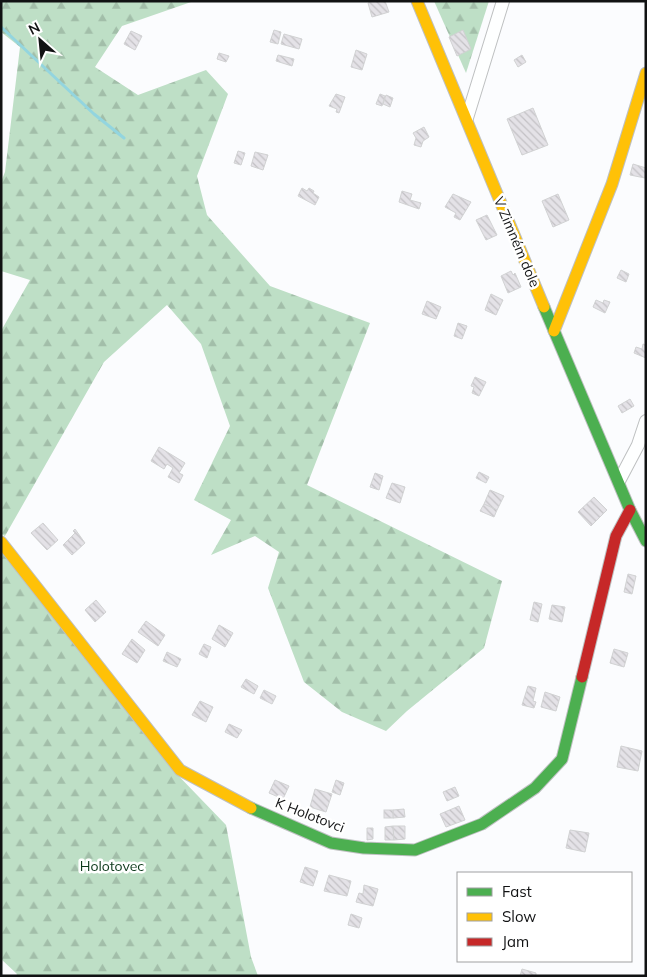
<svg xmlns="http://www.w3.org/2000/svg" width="647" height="977" font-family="Mulish,sans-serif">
<defs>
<pattern id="forest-firs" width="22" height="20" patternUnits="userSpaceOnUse" patternTransform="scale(1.25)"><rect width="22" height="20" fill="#bedfc6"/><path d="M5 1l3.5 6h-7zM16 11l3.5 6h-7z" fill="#a2bea9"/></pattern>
<pattern id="building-back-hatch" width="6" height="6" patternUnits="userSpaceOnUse" patternTransform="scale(1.25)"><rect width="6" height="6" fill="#e4e2e7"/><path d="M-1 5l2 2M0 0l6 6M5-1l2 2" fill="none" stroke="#c3c1c5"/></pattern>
</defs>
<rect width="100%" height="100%" fill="#fbfcfe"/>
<g fill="url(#forest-firs)">
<polygon points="1,1 194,1 122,26 95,67 138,95 206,70 228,94 197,176 207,215 270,286 370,323 307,485 502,581 484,648 407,711 386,731 342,712 304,682 268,588 279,552 255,536 211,555 231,520 194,500 230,426 201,344 167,305 104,362 5,536 1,534 1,331 30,280 1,271 1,182 5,172 20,47 1,32"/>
<polygon points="434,1 489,1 466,73"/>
<polygon points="1,546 171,768 226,825 251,957 258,976 16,976 17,974 1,959"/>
</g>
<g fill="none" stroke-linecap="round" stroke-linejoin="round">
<polyline stroke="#93d5df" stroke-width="3" points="1,27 94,114 124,138"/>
</g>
<g fill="url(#building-back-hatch)" stroke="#d1d2d3">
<polygon points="373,1 385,1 389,12 372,17 368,3"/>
<polygon points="274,30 281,32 278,44 270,42"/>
<polygon points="463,30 471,49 457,56 449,37"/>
<polygon points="131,31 142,36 135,50 124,44"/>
<polygon points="284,34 302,39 299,49 281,44"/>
<polygon points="356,50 367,54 362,70 351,67"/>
<polygon points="219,53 229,56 226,62 217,59"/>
<polygon points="278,55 294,59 292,66 276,61"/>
<polygon points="522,55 526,62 518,67 514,60"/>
<polygon points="336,94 345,97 339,113 336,112 337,109 329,106"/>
<polygon points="380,94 385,96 382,106 376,104"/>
<polygon points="386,95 393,98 390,107 383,104"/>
<polygon points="533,108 548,145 522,155 507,119"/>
<polygon points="424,127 429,137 423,141 421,147 414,145 416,138 413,133"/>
<polygon points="238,151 245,153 241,165 234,163"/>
<polygon points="255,152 268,155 263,170 251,166"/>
<polygon points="633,164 646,168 645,178 630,175"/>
<polygon points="302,188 307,191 309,188 314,191 313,193 319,197 315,205 298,196"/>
<polygon points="402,191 412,194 410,200 421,203 419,209 399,202"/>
<polygon points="453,194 471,202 460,220 454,217 456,213 445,207"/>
<polygon points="558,194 569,220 553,227 542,201"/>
<polygon points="487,215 497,235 486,240 476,220"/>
<polygon points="621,270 629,274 626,282 617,278"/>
<polygon points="511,271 513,275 515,273 521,287 508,293 501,276"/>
<polygon points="491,294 503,300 496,315 485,310"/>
<polygon points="596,300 603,303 604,300 610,302 605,313 593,307"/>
<polygon points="427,301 441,307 436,319 422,314"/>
<polygon points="458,323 467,326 462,339 454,336"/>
<polygon points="643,344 646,345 646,358 634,353 636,347 642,349"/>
<polygon points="475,377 486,382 479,396 472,393 474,387 471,386"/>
<polygon points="630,399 634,406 622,413 618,406"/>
<polygon points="159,447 185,463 179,473 183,475 179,483 168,477 173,468 167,464 164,469 151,461"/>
<polygon points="479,472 489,477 486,483 476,478"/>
<polygon points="375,473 383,476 379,490 370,487"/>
<polygon points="392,483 405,487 400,503 386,498"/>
<polygon points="490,490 504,496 497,510 484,504"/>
<polygon points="594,497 607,510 591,526 578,512"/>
<polygon points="484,504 497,510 494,517 480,511"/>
<polygon points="43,523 58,540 47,550 31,533"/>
<polygon points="75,529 85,543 72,555 63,545 75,533 73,531"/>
<polygon points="628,574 636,576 632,594 624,592"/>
<polygon points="96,600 106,612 95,622 85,610"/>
<polygon points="534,602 542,604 538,622 530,620"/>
<polygon points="552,605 565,607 562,622 549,619"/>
<polygon points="146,621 165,635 158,646 138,632"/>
<polygon points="219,625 233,633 225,647 212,639"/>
<polygon points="132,639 145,650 137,663 122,654"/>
<polygon points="204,644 211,647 207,658 199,654"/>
<polygon points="614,649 628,653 624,667 610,663"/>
<polygon points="167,652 181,659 177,667 163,661"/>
<polygon points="246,679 258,686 254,694 241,687"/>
<polygon points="528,686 536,688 533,701 536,702 534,708 522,705"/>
<polygon points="264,690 276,696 272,704 260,698"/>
<polygon points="545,692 560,697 556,711 541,707"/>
<polygon points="200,701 213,707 206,722 192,715"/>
<polygon points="229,724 242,730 237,738 225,732"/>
<polygon points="621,746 642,751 638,771 617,767"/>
<polygon points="275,780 289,786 283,799 269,793"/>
<polygon points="336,780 344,783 340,795 332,792"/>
<polygon points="455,787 459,796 447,801 443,792"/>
<polygon points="315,789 332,794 326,812 310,807"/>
<polygon points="459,806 465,820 446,827 440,814"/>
<polygon points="404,809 405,817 393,818 393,810"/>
<rect x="384" y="810" width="9" height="8"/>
<polygon points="393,826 394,840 385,840 385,827"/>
<polygon points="393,826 405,826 405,839 394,840"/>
<polygon points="367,828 373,828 373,839 367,840"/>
<polygon points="570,830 589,833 585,852 566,848"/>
<polygon points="305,867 318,871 313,886 300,882"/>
<polygon points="329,875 351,881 347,896 324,891"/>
<polygon points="364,885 378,889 373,906 356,902 359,893 363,894"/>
<polygon points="351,914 362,918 359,928 348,925"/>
<polygon points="522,969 536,973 536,976 520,976"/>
</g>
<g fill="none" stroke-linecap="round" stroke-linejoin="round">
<defs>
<g id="street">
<polyline points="467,118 503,1"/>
<polyline points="619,481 638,445 646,421"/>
</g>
<g id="fast">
<polyline points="544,307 630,510 646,541"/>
<polyline points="251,808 331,843 364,848 415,850 482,824 535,788 562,759 582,677"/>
</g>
<g id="slow">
<polyline points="417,1 544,307"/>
<polyline points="554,331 612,184 646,73"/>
<polyline points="1,542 180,770 251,808"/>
</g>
<polyline id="jam" points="582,677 616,536 630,510"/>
</defs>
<use href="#street" stroke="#bec0c1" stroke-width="14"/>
<use href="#fast" stroke="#bec0c1" stroke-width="13"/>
<use href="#slow" stroke="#bec0c1" stroke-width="13"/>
<use href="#jam" stroke="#bec0c1" stroke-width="13"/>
<use href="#street" stroke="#feffff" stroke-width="12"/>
<use href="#fast" stroke="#4caf50" stroke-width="11"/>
<use href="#slow" stroke="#ffc107" stroke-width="11"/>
<use href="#jam" stroke="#c62828" stroke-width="11"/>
</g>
<g text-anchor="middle" stroke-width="5" stroke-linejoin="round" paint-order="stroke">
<g font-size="14" fill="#111213" stroke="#fff">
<text transform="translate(517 242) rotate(67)" y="5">V Zimném dole</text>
<text transform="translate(310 815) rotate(21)" y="5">K Holotovci</text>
</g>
<g font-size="14" fill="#0b3819" stroke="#fff">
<text x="112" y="871">Holotovec</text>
</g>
</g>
<rect width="647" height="977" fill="none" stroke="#111213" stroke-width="5"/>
<rect x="457" y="872" width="175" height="90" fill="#ffffff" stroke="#a0a0a1"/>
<rect x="467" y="888" width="25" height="8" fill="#4caf50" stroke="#a0a0a1"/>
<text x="502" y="897" font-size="15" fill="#111213">Fast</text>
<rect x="467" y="913" width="25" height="8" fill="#ffc107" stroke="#a0a0a1"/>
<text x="502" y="922" font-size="15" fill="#111213">Slow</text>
<rect x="467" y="938" width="25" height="8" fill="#c62828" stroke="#a0a0a1"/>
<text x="502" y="947" font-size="15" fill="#111213">Jam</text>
<g transform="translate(40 40) rotate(333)" stroke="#ffffff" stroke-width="4" paint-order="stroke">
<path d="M0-4L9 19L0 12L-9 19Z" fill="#111213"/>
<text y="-8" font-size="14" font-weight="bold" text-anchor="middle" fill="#111213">N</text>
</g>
</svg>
